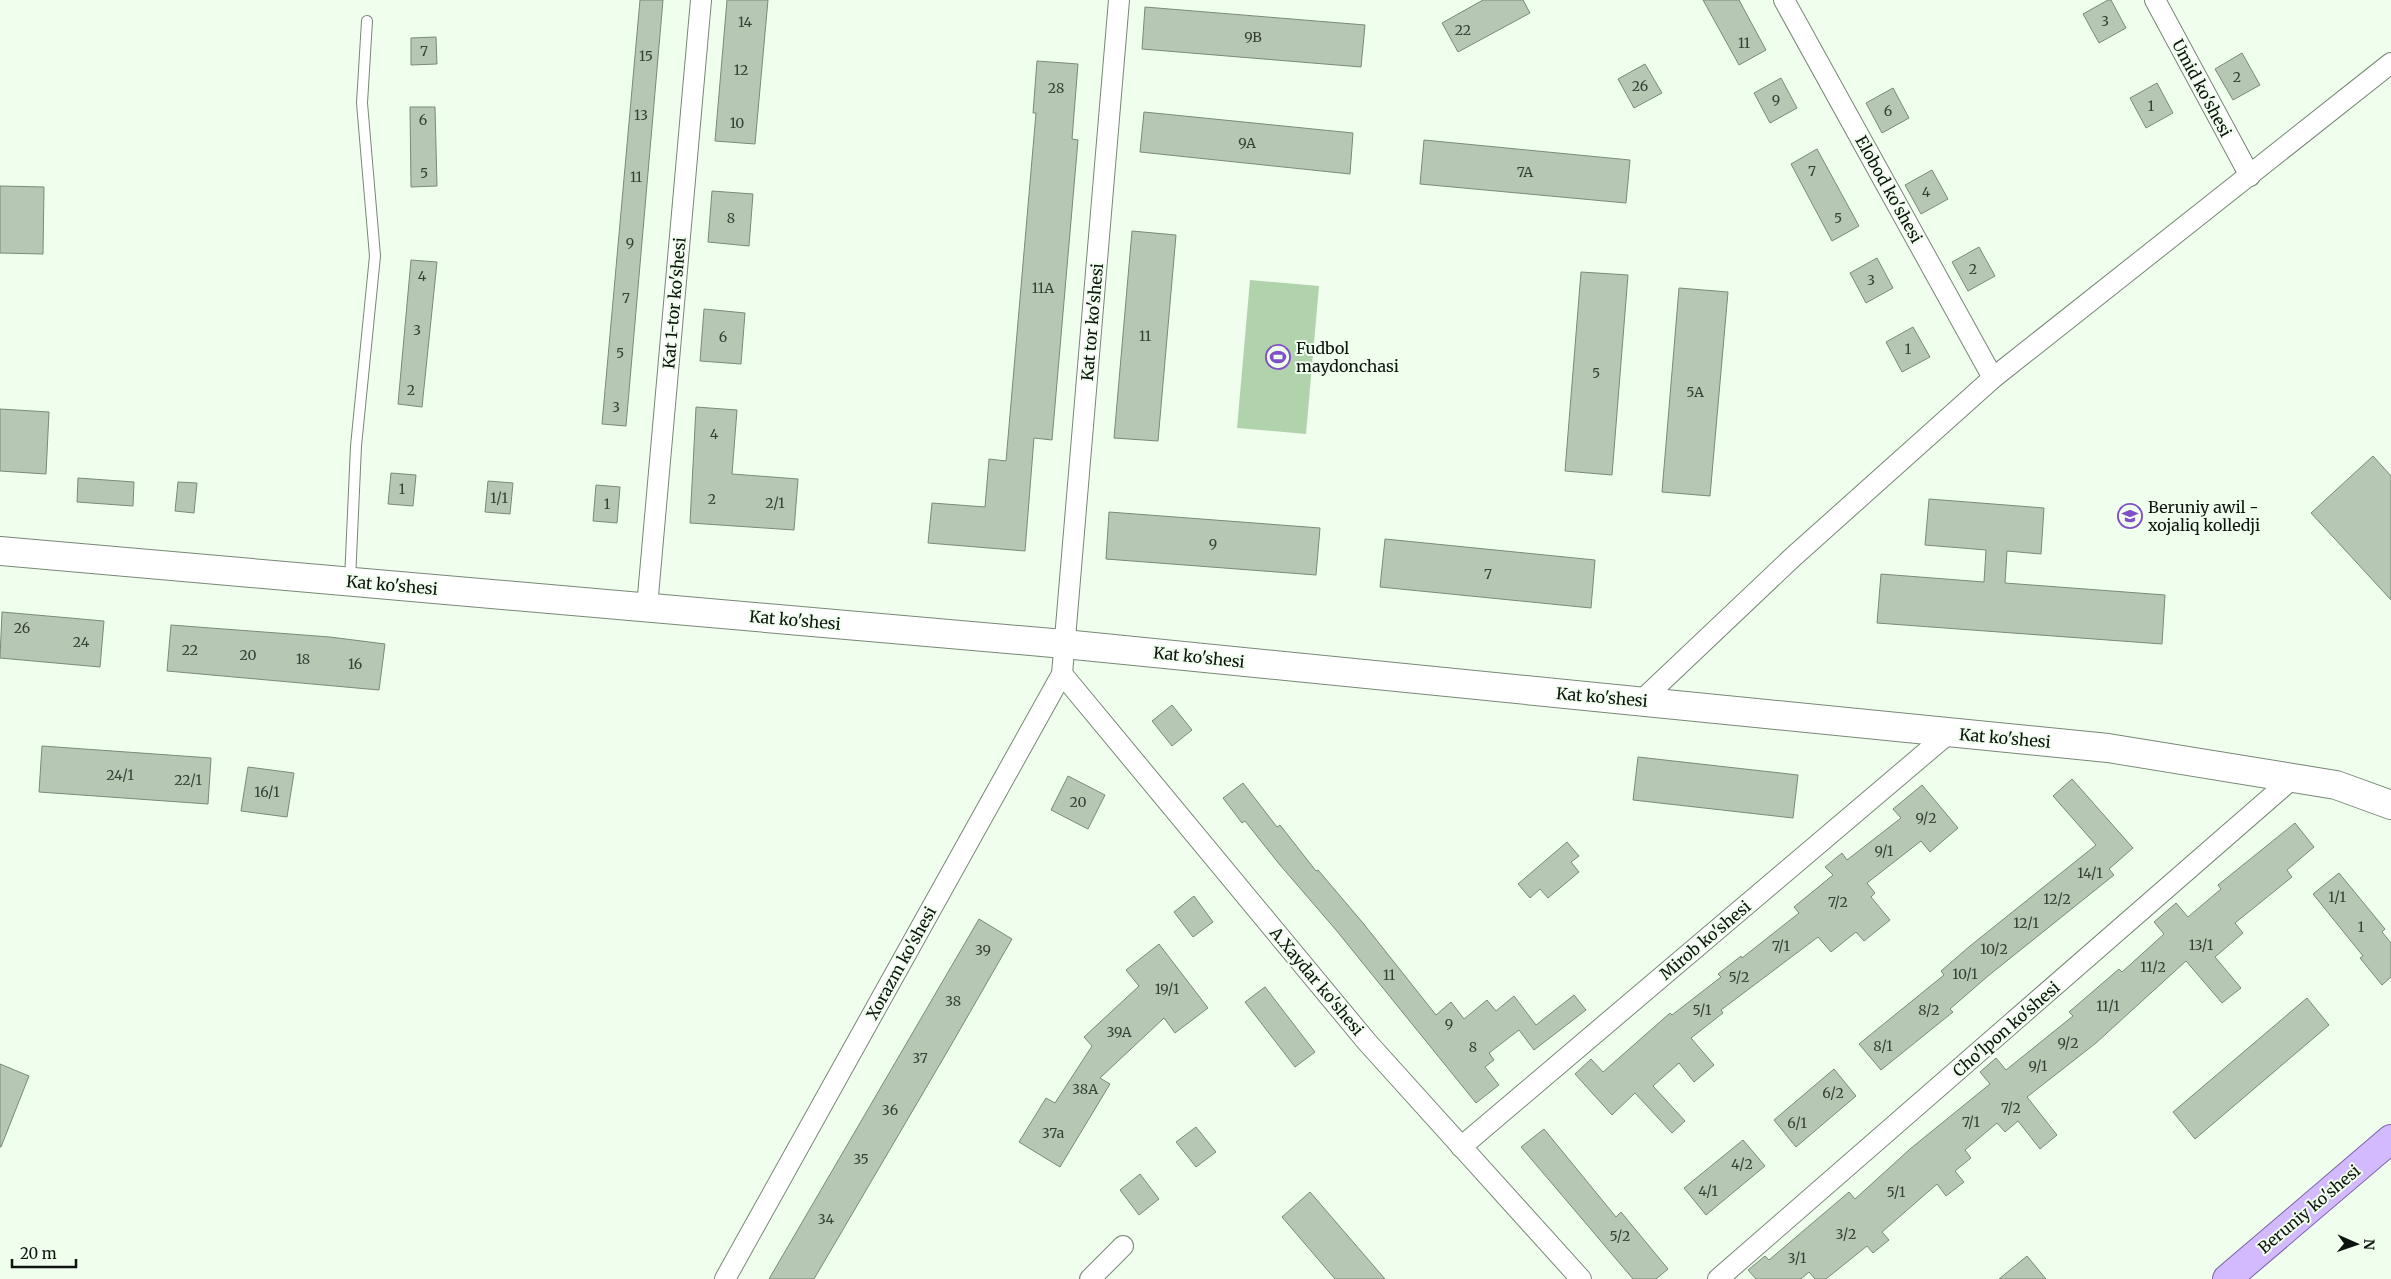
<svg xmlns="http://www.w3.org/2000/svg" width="2391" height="1279" font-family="Merriweather,serif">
<rect width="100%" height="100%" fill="#f0feee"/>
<polygon fill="#b0d3ac" points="1250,280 1319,286 1306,434 1237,428"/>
<g fill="#b6c7b4" stroke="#7a8a78">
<polygon points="640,0 663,0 626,426 602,424"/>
<polygon points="727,0 768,0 755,144 715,141"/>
<polygon points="1483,0 1523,0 1530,13 1458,52 1442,23"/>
<polygon points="1703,0 1739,0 1766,50 1739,65"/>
<polygon points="2108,0 2111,0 2126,28 2099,43 2083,14"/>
<polygon points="1145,7 1365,25 1361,67 1142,49"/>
<polygon points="436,37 437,64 411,65 411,38"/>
<polygon points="2242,53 2260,85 2233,100 2215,69"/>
<polygon points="1037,61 1078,64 1072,139 1078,140 1052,440 1034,438 1025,551 928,543 932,503 985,507 989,459 1006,461 1036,113 1033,113"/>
<polygon points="1645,64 1662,93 1634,108 1618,79"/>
<polygon points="1781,78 1797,108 1770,123 1754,93"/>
<polygon points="2157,83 2173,113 2146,128 2130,98"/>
<polygon points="1893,88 1909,118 1882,133 1866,103"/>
<polygon points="410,107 435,107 437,186 411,187"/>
<polygon points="1144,112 1353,133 1350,174 1140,152"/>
<polygon points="1424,140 1630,160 1626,203 1420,184"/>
<polygon points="1817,149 1859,226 1832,241 1791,164"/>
<polygon points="1932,170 1948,199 1921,214 1905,185"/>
<polygon points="0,186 44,187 43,254 0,253"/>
<polygon points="712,191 753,194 749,246 708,242"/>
<polygon points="1132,231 1176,235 1158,441 1114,438"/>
<polygon points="1979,247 1995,276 1968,291 1952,262"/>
<polygon points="1877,258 1893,288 1866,303 1850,273"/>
<polygon points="411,260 437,262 422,407 398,404"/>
<polygon points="1581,272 1628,275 1612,475 1565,471"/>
<polygon points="1679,288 1728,292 1710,496 1662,492"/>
<polygon points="704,309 745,313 741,364 700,361"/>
<polygon points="1913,327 1930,357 1902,372 1886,342"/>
<polygon points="696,407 737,410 732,474 798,479 794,530 690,523"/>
<polygon points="0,409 49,412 46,474 0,471"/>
<polygon points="2373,456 2391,476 2391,600 2311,513"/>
<polygon points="391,473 416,475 413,506 388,504"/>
<polygon points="78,478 134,482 133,506 77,502"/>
<polygon points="488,481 513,483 510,514 485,512"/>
<polygon points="178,482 197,483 194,513 175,511"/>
<polygon points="596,485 620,487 617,523 593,521"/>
<polygon points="1929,499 2044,508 2041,554 2007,551 2005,583 2165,595 2162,644 1877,623 1881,574 1984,582 1986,550 1925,545"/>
<polygon points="1109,512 1320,528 1316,575 1106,559"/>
<polygon points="1385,539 1595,560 1591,608 1380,587"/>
<polygon points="2,612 104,621 100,667 0,658"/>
<polygon points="171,625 330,637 385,644 379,690 167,671"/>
<polygon points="1172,705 1192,730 1172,746 1152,721"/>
<polygon points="42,746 211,758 208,804 39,792"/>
<polygon points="1638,757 1798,775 1793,818 1633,800"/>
<polygon points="248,767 294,773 287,817 241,811"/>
<polygon points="1068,776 1105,795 1088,829 1051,810"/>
<polygon points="2072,779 2133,848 2109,869 2114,875 1988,976 1950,1009 1953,1012 1881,1070 1859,1044 1944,975 1941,971 1970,946 2096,845 2053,796"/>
<polygon points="1243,783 1277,827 1280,825 1316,871 1318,870 1363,923 1436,1015 1451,1002 1464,1019 1487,1000 1496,1011 1514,996 1536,1025 1574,995 1586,1010 1534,1050 1519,1030 1489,1053 1494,1060 1485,1067 1499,1085 1476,1103 1336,930 1280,865 1245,821 1242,823 1223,798"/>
<polygon points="1922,785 1958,828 1930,852 1921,841 1867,883 1875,893 1871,897 1890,920 1864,941 1856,932 1831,952 1818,937 1721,1010 1723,1013 1691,1038 1714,1065 1694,1082 1679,1063 1653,1086 1685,1121 1672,1133 1635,1093 1612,1115 1575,1074 1591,1059 1603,1072 1670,1013 1672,1015 1721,977 1718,974 1741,956 1742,958 1799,913 1794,907 1833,875 1825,867 1842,853 1847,860 1901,818 1893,809"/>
<polygon points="2295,823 2314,847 2287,870 2292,877 2235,923 2243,933 2215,957 2241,988 2222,1003 2186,961 2096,1043 2027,1097 2057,1135 2040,1149 2018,1121 2005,1132 1997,1123 1965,1150 1971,1158 1955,1171 1964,1182 1946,1196 1937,1184 1882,1232 1889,1240 1873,1253 1867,1246 1826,1279 1815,1279 1809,1272 1801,1279 1756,1279 1748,1270 1765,1256 1769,1260 1849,1192 1855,1199 1910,1149 1990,1084 1980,1072 1996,1058 2006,1070 2073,1016 2069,1012 2119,969 2122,972 2164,934 2154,922 2176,903 2188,917 2221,889 2218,885"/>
<polygon points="1567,842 1579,856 1571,862 1579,872 1548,898 1540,889 1530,898 1518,884"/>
<polygon points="2339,873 2385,929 2382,932 2391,943 2391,977 2382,985 2360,958 2363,956 2313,894"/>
<polygon points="1194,896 1213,922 1193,937 1174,912"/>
<polygon points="979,919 1012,939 950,1047 814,1279 769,1279"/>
<polygon points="1159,944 1208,1008 1175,1033 1164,1018 1100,1078 1110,1084 1060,1167 1019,1142 1046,1098 1055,1103 1092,1046 1084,1037 1139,986 1126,970"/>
<polygon points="1265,987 1315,1052 1295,1067 1245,1002"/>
<polygon points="2307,998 2329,1025 2195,1139 2173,1112"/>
<polygon points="0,1064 29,1076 1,1147 0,1147"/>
<polygon points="1834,1069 1856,1096 1796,1147 1774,1120"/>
<polygon points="1196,1127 1216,1152 1196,1167 1176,1142"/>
<polygon points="1544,1129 1616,1217 1621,1212 1668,1269 1656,1279 1633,1279 1521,1147"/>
<polygon points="1743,1140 1765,1166 1706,1215 1684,1188"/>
<polygon points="1140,1174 1159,1199 1139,1215 1120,1190"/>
<polygon points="1310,1192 1385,1279 1335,1279 1282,1217"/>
<polygon points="2027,1256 2046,1279 1999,1279"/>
</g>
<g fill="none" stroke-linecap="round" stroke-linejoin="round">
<defs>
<polyline id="lane" points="350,580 356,446 375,256 362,103 367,21"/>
<g id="street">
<polyline points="1784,0 1993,378"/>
<polyline points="2155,0 2250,176"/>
<polyline points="647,607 701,0"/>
<polyline points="1062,674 1367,1042 1581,1279"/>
<polyline points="1641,701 1793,557 1993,378 2391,63"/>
<polyline points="1461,1147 1949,733"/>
<polyline points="725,1279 1062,674 1119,0"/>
<polyline points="1090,1279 1123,1246"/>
<polyline points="1718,1279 2293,778"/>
</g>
<polyline id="secondary" points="0,551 1064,644 2108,748 2336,785 2391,805"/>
<polyline id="primary" points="2227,1279 2391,1139"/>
</defs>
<use href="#lane" stroke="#778775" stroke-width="12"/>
<use href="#street" stroke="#778775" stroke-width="22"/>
<use href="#secondary" stroke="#778775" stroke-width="30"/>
<use href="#primary" stroke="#7a62a9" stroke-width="30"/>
<use href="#lane" stroke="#fff" stroke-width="10"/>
<use href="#street" stroke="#fff" stroke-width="20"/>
<use href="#secondary" stroke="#fff" stroke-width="28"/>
<use href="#primary" stroke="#d3bafe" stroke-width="28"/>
</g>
<defs>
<symbol id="stadium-ring" viewBox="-11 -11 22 22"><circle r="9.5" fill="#f0feee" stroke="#8150c8" stroke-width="1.5"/><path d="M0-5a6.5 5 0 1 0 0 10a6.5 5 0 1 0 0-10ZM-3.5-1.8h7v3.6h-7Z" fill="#8150c8"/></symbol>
<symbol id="university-ring" viewBox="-11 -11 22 22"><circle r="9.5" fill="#f0feee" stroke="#8150c8" stroke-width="1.5"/><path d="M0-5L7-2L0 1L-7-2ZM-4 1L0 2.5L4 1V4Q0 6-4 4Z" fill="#8150c8"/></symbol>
</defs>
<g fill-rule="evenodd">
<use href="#stadium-ring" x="1264" y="343" width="28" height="28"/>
<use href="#university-ring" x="2116" y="502" width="28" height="28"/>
</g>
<g text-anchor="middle" stroke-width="4" stroke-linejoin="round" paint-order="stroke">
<g font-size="14" fill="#374037">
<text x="2105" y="26">3</text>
<text x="745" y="27">14</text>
<text x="1463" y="35">22</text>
<text x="1253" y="42">9B</text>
<text x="1744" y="48">11</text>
<text x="424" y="56">7</text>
<text x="646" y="61">15</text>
<text x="741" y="75">12</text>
<text x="2237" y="82">2</text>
<text x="1640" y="91">26</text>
<text x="1056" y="93">28</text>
<text x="1776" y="105">9</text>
<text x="2151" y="111">1</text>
<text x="1888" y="116">6</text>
<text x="641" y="120">13</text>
<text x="423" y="125">6</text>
<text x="737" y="128">10</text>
<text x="1247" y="148">9A</text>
<text x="1812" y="176">7</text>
<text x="1525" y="177">7A</text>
<text x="424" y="178">5</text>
<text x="636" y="182">11</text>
<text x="1926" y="197">4</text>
<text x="731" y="223">8</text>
<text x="1838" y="223">5</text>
<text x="630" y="248">9</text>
<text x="1973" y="274">2</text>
<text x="422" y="281">4</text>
<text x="1871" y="285">3</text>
<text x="1043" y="293">11A</text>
<text x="626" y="303">7</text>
<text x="417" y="335">3</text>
<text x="1145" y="341">11</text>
<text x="723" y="342">6</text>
<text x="1908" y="354">1</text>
<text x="620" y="358">5</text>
<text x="1596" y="378">5</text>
<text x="411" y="395">2</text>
<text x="1695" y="397">5A</text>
<text x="616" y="412">3</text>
<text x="714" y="439">4</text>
<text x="402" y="494">1</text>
<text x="499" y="503">1/1</text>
<text x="712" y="504">2</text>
<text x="775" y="508">2/1</text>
<text x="607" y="509">1</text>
<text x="1213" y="549">9</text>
<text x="1488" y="579">7</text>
<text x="22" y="633">26</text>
<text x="81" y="647">24</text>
<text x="190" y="655">22</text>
<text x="248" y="660">20</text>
<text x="303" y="664">18</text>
<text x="355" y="669">16</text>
<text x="120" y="780">24/1</text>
<text x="188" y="785">22/1</text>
<text x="267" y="797">16/1</text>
<text x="1078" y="807">20</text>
<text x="1926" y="823">9/2</text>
<text x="1884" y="856">9/1</text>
<text x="2090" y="878">14/1</text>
<text x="2337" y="902">1/1</text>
<text x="2057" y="904">12/2</text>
<text x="1838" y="907">7/2</text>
<text x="2026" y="928">12/1</text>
<text x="2361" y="932">1</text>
<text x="2201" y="950">13/1</text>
<text x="1781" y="951">7/1</text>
<text x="1994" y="954">10/2</text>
<text x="983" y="955">39</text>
<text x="2153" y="972">11/2</text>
<text x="1965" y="979">10/1</text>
<text x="1389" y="980">11</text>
<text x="1739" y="982">5/2</text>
<text x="1167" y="994">19/1</text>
<text x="953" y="1006">38</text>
<text x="2108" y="1011">11/1</text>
<text x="1702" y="1015">5/1</text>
<text x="1929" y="1015">8/2</text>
<text x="1449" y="1029">9</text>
<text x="1119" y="1037">39A</text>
<text x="2068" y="1048">9/2</text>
<text x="1883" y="1051">8/1</text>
<text x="1473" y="1052">8</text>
<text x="920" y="1063">37</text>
<text x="2038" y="1071">9/1</text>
<text x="1085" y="1094">38A</text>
<text x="1833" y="1098">6/2</text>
<text x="2011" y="1113">7/2</text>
<text x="890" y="1115">36</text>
<text x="1971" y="1127">7/1</text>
<text x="1797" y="1128">6/1</text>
<text x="1053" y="1138">37a</text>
<text x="861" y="1164">35</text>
<text x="1742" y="1169">4/2</text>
<text x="1708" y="1196">4/1</text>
<text x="1896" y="1197">5/1</text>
<text x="826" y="1224">34</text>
<text x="1846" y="1239">3/2</text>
<text x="1620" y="1241">5/2</text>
<text x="1797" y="1263">3/1</text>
</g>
<g font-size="16" fill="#0d130d" stroke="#f0feee">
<text transform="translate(2202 88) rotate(62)" y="6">Umid ko'shesi</text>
<text transform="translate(1889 189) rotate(61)" y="6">Elobod ko'shesi</text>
<text transform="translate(674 303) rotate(-85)" y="6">Kat 1-tor ko'shesi</text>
<text transform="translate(1092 322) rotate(-85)" y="6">Kat tor ko'shesi</text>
<text transform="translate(392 585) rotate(5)" y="6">Kat ko'shesi</text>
<text transform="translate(795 620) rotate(5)" y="6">Kat ko'shesi</text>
<text transform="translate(1199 657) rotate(6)" y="6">Kat ko'shesi</text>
<text transform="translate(1602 697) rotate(5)" y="6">Kat ko'shesi</text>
<text transform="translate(2005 738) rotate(5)" y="6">Kat ko'shesi</text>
<text transform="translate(1705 940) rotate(-40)" y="6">Mirob ko'shesi</text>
<text transform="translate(901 963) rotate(-61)" y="6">Xorazm ko'shesi</text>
<text transform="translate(1317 981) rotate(50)" y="6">A.Xaydar ko'shesi</text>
<text transform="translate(2006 1029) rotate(-41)" y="6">Cho'lpon ko'shesi</text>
<text transform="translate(2309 1209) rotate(-40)" y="6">Beruniy ko'shesi</text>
</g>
<g font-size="16" fill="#0d130d" stroke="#f0feee" text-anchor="start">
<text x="1296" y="354">Fudbol<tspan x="1296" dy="18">maydonchasi</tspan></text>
<text x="2148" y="513">Beruniy awil -<tspan x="2148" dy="18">xojaliq kolledji</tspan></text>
</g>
</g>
<g transform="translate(2356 1244) rotate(92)" stroke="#f0feee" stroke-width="4" paint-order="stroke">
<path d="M0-4L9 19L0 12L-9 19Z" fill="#0d130d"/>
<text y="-8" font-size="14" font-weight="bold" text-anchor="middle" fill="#0d130d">N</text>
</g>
<path d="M12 1259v8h64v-8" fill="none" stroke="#0d130d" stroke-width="2.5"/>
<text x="20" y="1259" font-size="15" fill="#0d130d" stroke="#f0feee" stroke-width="4" paint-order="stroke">20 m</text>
</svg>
